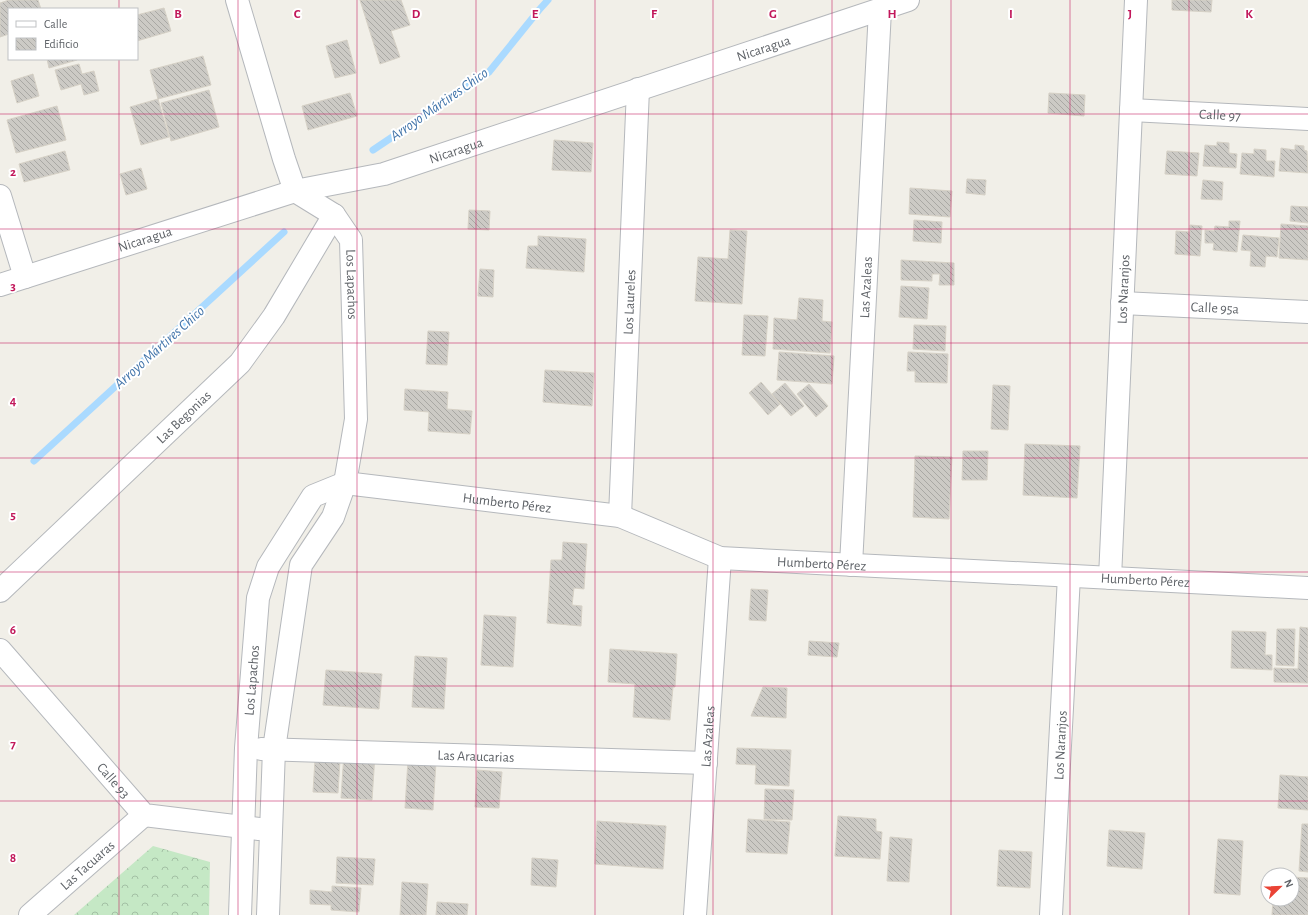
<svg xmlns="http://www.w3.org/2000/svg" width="1308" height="915" font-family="'Alegreya Sans',sans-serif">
<defs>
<pattern id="forest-crowns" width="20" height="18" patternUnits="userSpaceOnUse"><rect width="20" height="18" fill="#c5e8c5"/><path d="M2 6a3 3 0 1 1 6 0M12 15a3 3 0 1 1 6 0" fill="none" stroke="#a3c0a4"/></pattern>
<pattern id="building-back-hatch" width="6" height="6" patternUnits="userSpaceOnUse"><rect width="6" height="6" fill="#cccac5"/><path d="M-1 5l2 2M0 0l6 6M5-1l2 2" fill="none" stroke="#a9a8a4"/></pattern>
</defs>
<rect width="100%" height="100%" fill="#f1efe8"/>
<polygon fill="url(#forest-crowns)" points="153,846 210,862 209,915 74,915"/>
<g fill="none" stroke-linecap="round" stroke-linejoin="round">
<g stroke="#aadaff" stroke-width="7">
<polyline points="373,150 489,72 539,10 548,0"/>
<polyline points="34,461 284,232"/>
</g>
</g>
<g fill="url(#building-back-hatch)" stroke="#d6d1c6">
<polygon points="9,0 38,0 41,9 9,9 9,34 0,37 0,3"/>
<polygon points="360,0 401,0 410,25 391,31 400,57 380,64"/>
<polygon points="1172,0 1212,0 1211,12 1172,10"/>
<polygon points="164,8 171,31 137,41 137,15"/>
<polygon points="347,40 356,73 335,78 326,46"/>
<polygon points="203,56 211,85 158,99 150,70"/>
<polygon points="47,59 76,59 77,60 49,68"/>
<polygon points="79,64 82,74 94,71 99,91 84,95 81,84 61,90 55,70"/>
<polygon points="33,74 39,96 17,103 11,81"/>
<polygon points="209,90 219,127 171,141 161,103"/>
<polygon points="350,93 357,116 308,130 302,106"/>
<polygon points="1049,93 1085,95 1084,116 1048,113"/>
<polygon points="158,99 169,137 141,145 130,107"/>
<polygon points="57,106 66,140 16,153 7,120"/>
<polygon points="554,140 593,143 591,172 552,170"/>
<polygon points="1217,142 1229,143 1229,153 1237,154 1236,168 1203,166 1205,145 1217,146"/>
<polygon points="1295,145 1304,146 1304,150 1307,151 1308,173 1279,171 1281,148 1295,150"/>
<polygon points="1254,149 1266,150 1266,161 1275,161 1274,177 1240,174 1242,153 1254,154"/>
<polygon points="65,151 70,170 24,182 19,164"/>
<polygon points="1167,151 1199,153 1197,176 1165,174"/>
<polygon points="141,168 147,189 126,195 120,174"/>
<polygon points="967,179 986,180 985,195 966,193"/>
<polygon points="1203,180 1223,182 1222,200 1201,199"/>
<polygon points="910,188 952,191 950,217 909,214"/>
<polygon points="1291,206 1308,207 1308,223 1290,221"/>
<polygon points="469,210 490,211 489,230 468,229"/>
<polygon points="914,220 942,222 941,243 913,241"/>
<polygon points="1229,221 1240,221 1237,252 1213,250 1214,243 1205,243 1205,230 1214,231 1215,226 1229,227"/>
<polygon points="1281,224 1308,226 1308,260 1279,258"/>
<polygon points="1190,225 1202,226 1200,256 1175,254 1176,231 1190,232"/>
<polygon points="730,230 747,231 742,304 695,301 698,257 728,259"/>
<polygon points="1243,235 1279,238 1277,257 1266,256 1265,267 1250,266 1251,251 1241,250"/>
<polygon points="538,236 586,239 584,272 526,268 528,246 538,246"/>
<polygon points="901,260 954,263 954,285 939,285 940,274 932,274 932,281 901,280"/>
<polygon points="480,269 494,270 493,297 478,296"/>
<polygon points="901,286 929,288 927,319 899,317"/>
<polygon points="799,298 823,300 822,321 832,322 830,353 773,349 774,318 797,320"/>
<polygon points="744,315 768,316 765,356 742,355"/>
<polygon points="914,325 946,326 945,351 913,349"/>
<polygon points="428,331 449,332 447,365 426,364"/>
<polygon points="779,352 834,356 832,384 777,380"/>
<polygon points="908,352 948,354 947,383 915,382 915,371 907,371"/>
<polygon points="545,370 594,373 592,406 543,402"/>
<polygon points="761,382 780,404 768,415 749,393"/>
<polygon points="785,383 804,406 791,416 772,394"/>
<polygon points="809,384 828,406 816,417 797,394"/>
<polygon points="993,385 1010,386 1008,430 991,429"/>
<polygon points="405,389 448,392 447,409 472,411 470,434 428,431 429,412 404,410"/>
<polygon points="1025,444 1080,446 1077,498 1023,495"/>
<polygon points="963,451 988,451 987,480 962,480"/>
<polygon points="915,456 952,457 949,519 913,517"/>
<polygon points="563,542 587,544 584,589 574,588 572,605 582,606 581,626 547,623 551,560 562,560"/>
<polygon points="751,589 768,590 766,621 749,620"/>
<polygon points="484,615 516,617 513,667 481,665"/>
<polygon points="1300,627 1308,628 1308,683 1274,682 1274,668 1298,669"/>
<polygon points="1277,629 1295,629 1294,666 1276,665"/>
<polygon points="1232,631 1266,632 1265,655 1272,655 1272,670 1231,668"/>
<polygon points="809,641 839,643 837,657 808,655"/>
<polygon points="610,649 677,654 675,687 673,687 670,720 633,717 635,684 608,682"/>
<polygon points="415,656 447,658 444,709 412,707"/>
<polygon points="326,670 382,674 379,709 323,705"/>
<polygon points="763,687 787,688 786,718 751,716"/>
<polygon points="737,748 791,750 789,786 755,784 756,765 736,764"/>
<polygon points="344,753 375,755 372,800 341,798"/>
<polygon points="315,759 340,760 338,793 313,792"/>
<polygon points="408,760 436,762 433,810 405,808"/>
<polygon points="477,770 502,772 499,808 475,807"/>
<polygon points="1280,775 1308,777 1308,810 1278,808"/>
<polygon points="765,789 794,790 792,820 764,819"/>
<polygon points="838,816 876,819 876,831 882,832 880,859 835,856"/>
<polygon points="748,819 790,822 787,854 746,852"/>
<polygon points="597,821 666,826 663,869 595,864"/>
<polygon points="1302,824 1308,824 1308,872 1299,871"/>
<polygon points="1109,830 1145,833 1142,869 1107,866"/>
<polygon points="890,837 912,839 909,882 887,881"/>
<polygon points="1218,839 1243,841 1240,895 1214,893"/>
<polygon points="999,850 1032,852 1030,888 997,886"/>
<polygon points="337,857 375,859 373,885 336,883"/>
<polygon points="532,858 558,860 556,887 531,885"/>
<polygon points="1292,877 1308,878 1308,915 1272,915 1273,899 1292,899"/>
<polygon points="402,882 428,884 426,915 400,915"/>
<polygon points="332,886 361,888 359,912 331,910 331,905 310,904 310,890 332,892"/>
<polygon points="437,902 468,904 467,915 436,915"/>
</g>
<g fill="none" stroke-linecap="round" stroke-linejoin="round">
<defs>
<g id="minor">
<path id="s1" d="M237,0L284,159L295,191L334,215L351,240L356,419L345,483L333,517L301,565L274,749L268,915"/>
<path id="s2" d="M1131,110L1308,119"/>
<polyline points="0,196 25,277"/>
<path id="s3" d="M0,285L295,191L384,174L908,0"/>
<path id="s4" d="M1122,303L1308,312"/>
<path id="s5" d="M620,516L638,89"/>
<path id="s6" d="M851,565L880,10"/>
<path id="s7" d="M1110,578L1136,0"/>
<path id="s8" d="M0,591L240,363L274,316L334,215"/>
<path id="s9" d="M0,650L144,815L259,829"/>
<path id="s10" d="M261,749L706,763"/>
<path id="s11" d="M30,915L144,815"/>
<path id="s12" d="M240,915L246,748L258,598L268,567L313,496L345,483L620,516L720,558L1308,588"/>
<path id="s13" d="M695,915L720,558"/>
<path id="s14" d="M1051,915L1069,576"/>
</g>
</defs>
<use href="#minor" stroke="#b5b8bc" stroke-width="24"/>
<use href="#minor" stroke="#fff" stroke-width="22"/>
</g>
<path fill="none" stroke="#c2185b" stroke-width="1" stroke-opacity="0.55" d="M119,0V9M238,0V915M357,0V915M476,0V915M595,0V915M713,0V915M832,0V915M951,0V915M1070,0V915M1189,0V915M119,59V915M0,114H1308M0,229H1308M0,343H1308M0,458H1308M0,572H1308M0,686H1308M0,801H1308"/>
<g text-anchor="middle" stroke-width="4" stroke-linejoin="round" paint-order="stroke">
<g font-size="14" fill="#5f6368" stroke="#fff">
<text dy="5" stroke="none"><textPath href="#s3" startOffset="800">Nicaragua</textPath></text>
<text dy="5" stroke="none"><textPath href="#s2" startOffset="89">Calle 97</textPath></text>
<text dy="5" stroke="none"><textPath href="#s3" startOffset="476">Nicaragua</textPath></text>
<text dy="5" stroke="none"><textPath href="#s3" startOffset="152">Nicaragua</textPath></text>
<text dy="5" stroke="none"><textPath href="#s1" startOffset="320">Los Lapachos</textPath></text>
<text dy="5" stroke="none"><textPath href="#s6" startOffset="278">Las Azaleas</textPath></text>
<text dy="5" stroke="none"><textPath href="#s7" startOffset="289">Los Naranjos</textPath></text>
<text dy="5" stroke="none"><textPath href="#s5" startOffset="214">Los Laureles</textPath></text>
<text dy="5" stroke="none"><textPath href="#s4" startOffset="93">Calle 95a</textPath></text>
<text dy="5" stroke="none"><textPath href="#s8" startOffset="253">Las Begonias</textPath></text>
<text dy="5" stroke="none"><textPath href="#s12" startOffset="632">Humberto Pérez</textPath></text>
<text dy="5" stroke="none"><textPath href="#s12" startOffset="956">Humberto Pérez</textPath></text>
<text dy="5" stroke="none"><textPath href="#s12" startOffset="1280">Humberto Pérez</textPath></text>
<text dy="5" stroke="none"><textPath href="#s12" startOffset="235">Los Lapachos</textPath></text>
<text dy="5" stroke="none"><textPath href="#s13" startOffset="179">Las Azaleas</textPath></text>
<text dy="5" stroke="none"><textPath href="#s14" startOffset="170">Los Naranjos</textPath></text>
<text dy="5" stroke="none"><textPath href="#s10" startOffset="215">Las Araucarias</textPath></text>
<text dy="5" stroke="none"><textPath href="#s9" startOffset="173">Calle 93</textPath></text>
<text dy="5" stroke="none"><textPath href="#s11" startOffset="76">Las Tacuaras</textPath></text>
</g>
<g font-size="15" font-style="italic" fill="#4174aa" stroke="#fff">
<text transform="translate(439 104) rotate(-35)" y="5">Arroyo Mártires Chico</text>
<text transform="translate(159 347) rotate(-42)" y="5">Arroyo Mártires Chico</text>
</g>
</g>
<g font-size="13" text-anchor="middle" font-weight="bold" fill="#c2185b" stroke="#fff" stroke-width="4" stroke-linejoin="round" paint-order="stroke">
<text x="178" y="18">B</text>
<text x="297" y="18">C</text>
<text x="416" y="18">D</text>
<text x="535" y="18">E</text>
<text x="654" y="18">F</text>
<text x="773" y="18">G</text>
<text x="892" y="18">H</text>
<text x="1011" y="18">I</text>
<text x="1130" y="18">J</text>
<text x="1249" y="18">K</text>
<text x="13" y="176">2</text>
<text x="13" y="290">3</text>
<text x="13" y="405">4</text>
<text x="13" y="519">5</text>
<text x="13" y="634">6</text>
<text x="13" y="748">7</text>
<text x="13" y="862">8</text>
</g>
<rect x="8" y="8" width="130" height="52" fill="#ffffff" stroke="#bfc1c3"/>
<rect x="16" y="21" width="20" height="6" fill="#ffffff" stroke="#bfc1c3"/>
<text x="44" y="28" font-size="12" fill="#5f6368">Calle</text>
<rect x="16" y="38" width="20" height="12" fill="url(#building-back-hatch)" stroke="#bfc1c3"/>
<text x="44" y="48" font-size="12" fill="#5f6368">Edificio</text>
<g transform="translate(1280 887) rotate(67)"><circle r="19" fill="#ffffff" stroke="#bfc1c3"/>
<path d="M0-3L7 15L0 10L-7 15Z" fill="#ea4335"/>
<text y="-6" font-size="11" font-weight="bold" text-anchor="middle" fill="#5f6368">N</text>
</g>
</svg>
